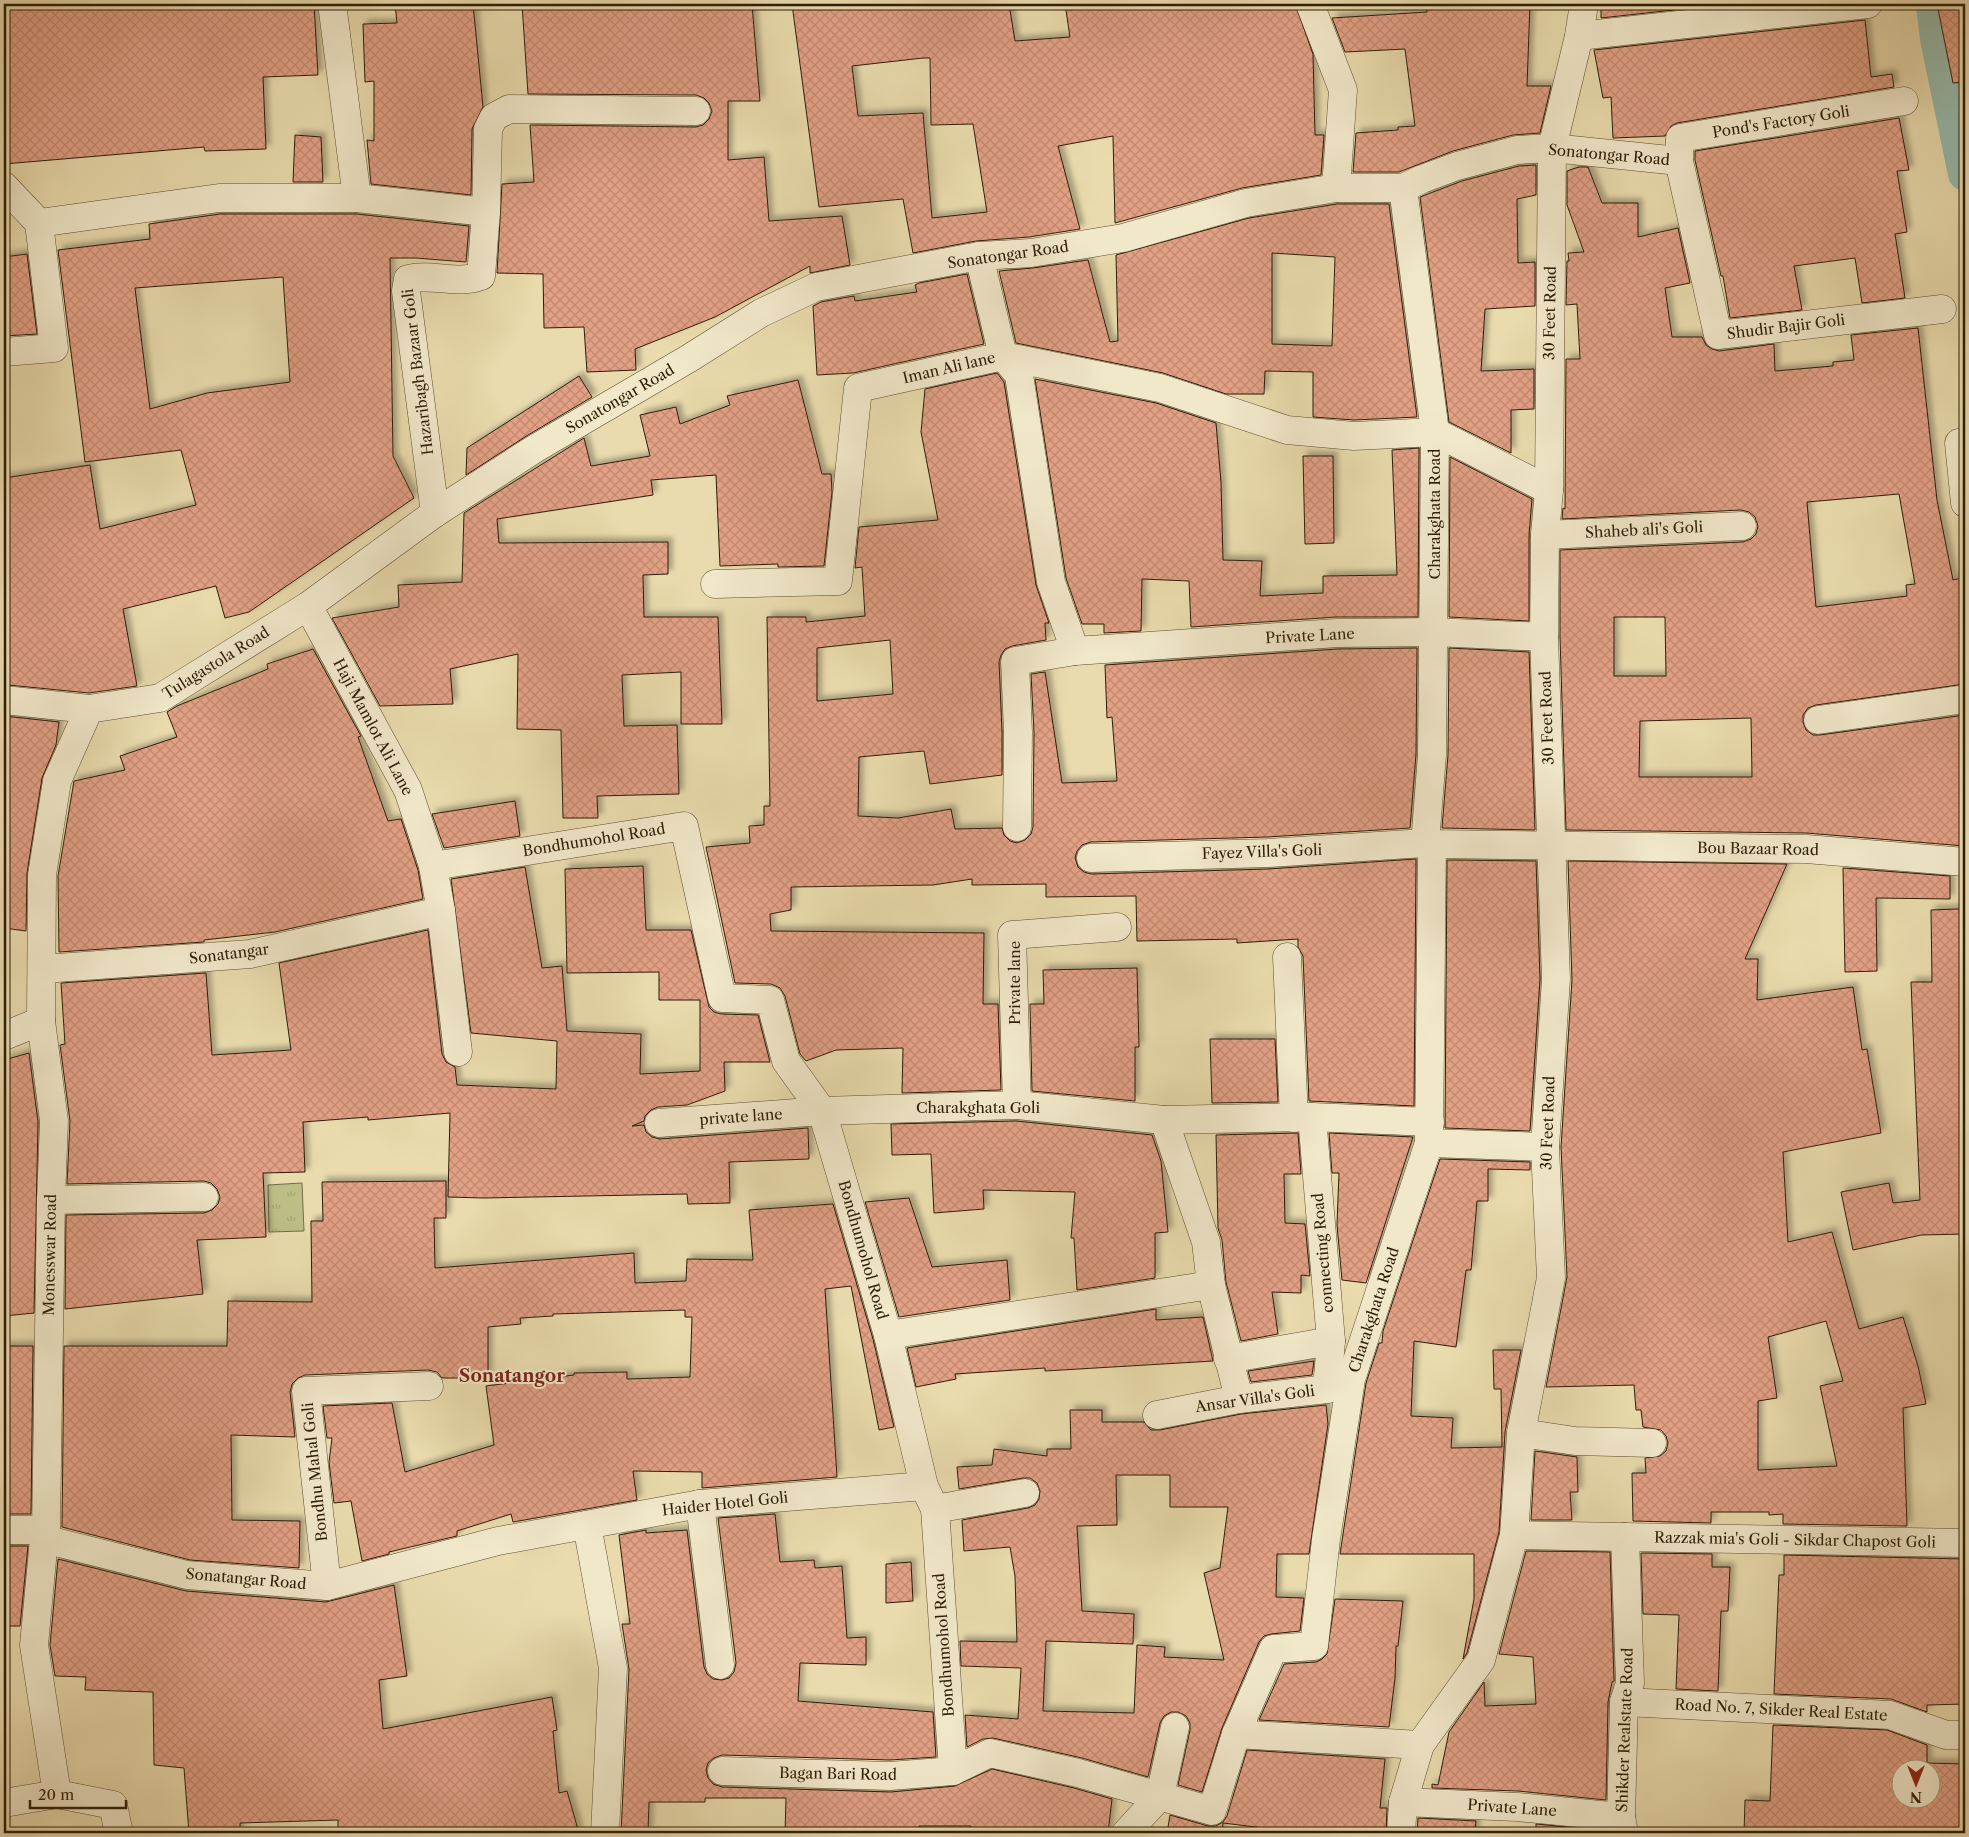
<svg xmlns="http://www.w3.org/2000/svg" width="1969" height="1837" font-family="'Libre Caslon Text',serif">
<defs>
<pattern id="grass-tufts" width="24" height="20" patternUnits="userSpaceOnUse" patternTransform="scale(1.25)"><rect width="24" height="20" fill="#bcbe85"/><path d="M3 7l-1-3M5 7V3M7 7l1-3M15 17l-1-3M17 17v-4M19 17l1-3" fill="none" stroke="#a2a371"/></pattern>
<pattern id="building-cross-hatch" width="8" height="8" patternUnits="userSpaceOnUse" patternTransform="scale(1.25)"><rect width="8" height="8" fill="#e2a085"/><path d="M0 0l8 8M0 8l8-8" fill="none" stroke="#c28971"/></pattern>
<filter id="shadow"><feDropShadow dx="4.5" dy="-4.5" stdDeviation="2.5" flood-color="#0004"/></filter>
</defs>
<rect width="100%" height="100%" fill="#e9dbad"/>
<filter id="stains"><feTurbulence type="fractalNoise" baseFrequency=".004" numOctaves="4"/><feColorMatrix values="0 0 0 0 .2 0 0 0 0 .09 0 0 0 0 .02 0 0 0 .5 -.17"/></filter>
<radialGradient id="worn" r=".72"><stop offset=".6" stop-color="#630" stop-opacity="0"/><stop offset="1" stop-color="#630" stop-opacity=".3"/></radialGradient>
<polygon fill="url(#grass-tufts)" stroke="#756e46" points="302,1183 304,1231 269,1232 268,1185"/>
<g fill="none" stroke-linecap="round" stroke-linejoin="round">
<polyline stroke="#97bbad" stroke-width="34" points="1933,4 1937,39 1965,174"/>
</g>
<g fill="url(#building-cross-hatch)" stroke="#2e1d07" fill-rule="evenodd" filter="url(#shadow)">
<polygon points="4,4 314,4 318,75 263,77 266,149 205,151 204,147 4,164"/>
<polygon points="395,4 473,4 483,107 472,129 471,195 371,184 367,140 374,141 374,81 365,82 363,24 397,23"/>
<polygon points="522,4 752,4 760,101 728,101 728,160 764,157 769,221 842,216 850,265 810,273 810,266 715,317 635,349 636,370 587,372 584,327 544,328 543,274 497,273 502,184 534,182 530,125 696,127 703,125 709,119 712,111 709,103 704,98 696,95 528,94"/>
<path d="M792,4H1009L1015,41L1070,37L1065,4H1295L1313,54L1315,135H1324L1321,175L1242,188L1115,223L1113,136L1058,146L1080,229L1029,237L976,241L913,253L903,199L819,207ZM923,58H930L931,125L973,124L987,212L932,218L923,113L858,116L852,66Z"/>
<polygon points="1427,4 1530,4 1527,86 1551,86 1540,133 1513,135 1453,151 1399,172 1353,172 1356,133 1398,130 1398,127 1415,126 1405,49 1345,52 1332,18 1427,12"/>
<polygon points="1601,4 1728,4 1601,18"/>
<polygon points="1937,4 1965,4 1965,82 1953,83"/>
<polygon points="1865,20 1871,77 1892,74 1894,87 1677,123 1671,126 1665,136 1613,138 1611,97 1603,98 1594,50"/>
<polygon points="1899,118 1909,170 1897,171 1907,232 1895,234 1905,298 1862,303 1855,258 1794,266 1802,310 1730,318 1723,276 1721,276 1695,160 1695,151"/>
<polygon points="295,135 321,137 323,182 293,182"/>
<polygon points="1536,165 1536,195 1517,199 1518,263 1535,262 1535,306 1485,309 1481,371 1534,369 1534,409 1511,410 1511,453 1449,422 1420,197 1462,181 1519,166"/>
<path d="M1579,167H1588L1602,203H1638V237L1678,228L1690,283L1665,288L1672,337H1702L1706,345L1712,349L1719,351L1774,344L1775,371L1833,366V362L1854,360L1851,335L1918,328L1937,500L1953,580L1962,578L1965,604V684L1816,705L1808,708L1803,715V722L1806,730L1813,735H1820L1965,715V846L1806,833L1566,830L1560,637V550L1743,542L1751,539L1756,534L1758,526L1755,517L1749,512L1741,510L1562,519L1563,508L1565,509L1566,359H1580L1577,304L1566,305L1567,261H1569L1568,253L1584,252L1567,205V171ZM1899,494L1915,584L1906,585L1907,596L1816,607L1807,502ZM1614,617H1665L1666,676H1614ZM1751,718L1752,777H1639L1640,721Z"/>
<path d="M1337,204H1389L1417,417L1354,420L1313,417V372L1265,371L1264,394H1226L1163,373L1016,343L999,271L1033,268L1088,260L1110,342L1118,341L1116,255L1249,218ZM1272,253L1335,257L1332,346L1272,344Z"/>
<path d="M220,214H356L469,226L466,262L416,258H390L393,456L414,498L249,612L225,618L216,586L123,609L137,686L89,693L8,685L4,665V478L90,465L100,529L196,505L181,450L85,462L58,250L150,239L149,224ZM283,277L290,382L207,393L150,409L135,288Z"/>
<polygon points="27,254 37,334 4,336 4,257"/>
<polygon points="967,274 984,344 853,373 817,375 813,306 821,302 854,296 855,301 917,292 915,285 919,283"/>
<path d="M997,373L1004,382L1036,585L1049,623H1045L1046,640L1012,646L1005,649L1001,655L999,662L1002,732V775L930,784L924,751L859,757L858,816L898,818L951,809L955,829L1002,828L1004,835L1010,841L1017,843L1025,840L1031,834L1033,827L1034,732L1031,674L1045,672L1062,783L1117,781L1112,717L1107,718L1105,665L1338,649L1417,648L1416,754L1410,828L1267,837L1091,842L1082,845L1077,851L1075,858L1078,867L1084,872L1091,874L1268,869L1416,859L1414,1106L1309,1101L1303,956L1298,947V939L1237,943V939L1137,941L1136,896L1046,897V884L972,885V879L933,885L791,887V910L770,914L771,931L984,933L983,1004H998L1001,1090L902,1093L903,1048L836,1050L806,1061L800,1054L785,996L780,988L771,984L735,983L706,847L750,843L749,826L764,825V806H770L767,617H806V622L865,616L862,567L855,568L859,527L938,520L921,432L925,389ZM890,640L893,694L817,701V648Z"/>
<polygon points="579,376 592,397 528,435 466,475 467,448"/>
<polygon points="1035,379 1156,403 1216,423 1221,482 1223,560 1262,561 1260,596 1323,593 1323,576 1397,575 1392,450 1419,448 1418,617 1336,617 1191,627 1189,581 1142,579 1141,631 1104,633 1104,624 1082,624 1066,578"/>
<polygon points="798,380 822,474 831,474 832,492 824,566 778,567 778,564 720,566 716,475 651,480 653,495 497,519 499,543 668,542 668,574 643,575 644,617 718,617 722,724 681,724 681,672 622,675 624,726 677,725 679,794 597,796 598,818 563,818 561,730 517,729 518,654 450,669 453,704 380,706 332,618 399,607 398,585 462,582 464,513 584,438 591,466 650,456 640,415 676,407 680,424 730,405 727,396"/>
<polygon points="1303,456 1333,456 1334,543 1305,544"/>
<polygon points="1450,457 1532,499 1529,535 1529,621 1449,617"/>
<polygon points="1449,648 1529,652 1535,830 1442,828 1448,755"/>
<polygon points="313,649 361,736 358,737 388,821 401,819 418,870 423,899 275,932 204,940 204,942 59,952 58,876 74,781 125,770 120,756 177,737 167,712 177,706 268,669 267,664"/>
<polygon points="4,716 59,722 56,745 42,778 27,873 26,931 4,928"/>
<polygon points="515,801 520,836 444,848 432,814"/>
<polygon points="1447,860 1536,861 1540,979 1530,1131 1445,1128"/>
<path d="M1568,861L1787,864L1745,959H1758L1757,1000L1853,987L1862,1050L1867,1049L1881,1133L1783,1152L1788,1242L1832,1232L1859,1329L1903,1317L1918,1366L1926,1404L1903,1408L1907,1526L1783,1524V1514L1769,1515V1512H1711V1523L1633,1521L1632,1473H1646L1645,1458L1660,1456L1666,1451L1668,1443L1666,1436L1661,1430L1643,1427L1641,1410H1636L1634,1385L1546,1387L1567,1277L1561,1147L1572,980ZM1826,1321L1843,1381L1820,1386L1837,1466L1758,1470V1401L1777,1398L1768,1337Z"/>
<polygon points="643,866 646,930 691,930 709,1007 714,1012 721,1014 758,1015 770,1062 724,1062 725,1091 687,1105 658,1107 651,1110 645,1116 644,1121 632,1126 644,1125 646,1132 652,1137 660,1139 808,1128 809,1159 729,1162 730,1203 688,1204 687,1194 484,1198 448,1197 450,1113 368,1120 368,1117 303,1122 305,1172 263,1173 266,1237 197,1240 203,1294 65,1309 66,1215 204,1213 212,1210 218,1204 220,1197 217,1189 211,1183 204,1181 67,1184 70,1121 60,1045 65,1044 61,983 206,973 212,1055 291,1050 279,963 428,930 442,1054 446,1062 455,1067 457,1085 556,1089 557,1041 471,1033 451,879 525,867 542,968 562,966 567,1031 641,1034 640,1074 700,1071 700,1000 659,1000 659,972 567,973 565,869"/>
<polygon points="1843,868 1950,876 1950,899 1876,898 1877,971 1845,972"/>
<polygon points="1957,909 1965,910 1965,1234 1921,1235 1853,1250 1841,1192 1889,1183 1893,1203 1920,1200 1911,982 1932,982 1931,910"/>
<polygon points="1137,968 1139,1047 1135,1047 1135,1101 1032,1091 1030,1004 1044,1004 1043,970"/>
<polygon points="1210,1039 1275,1039 1278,1102 1212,1103"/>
<polygon points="29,1053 38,1122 34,1313 4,1316 4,1060"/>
<polygon points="1016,1121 1152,1135 1161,1161 1168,1232 1155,1233 1155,1278 1077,1290 1074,1238 1071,1238 1075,1192 983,1190 984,1209 934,1213 931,1154 892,1155 891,1124"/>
<polygon points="1298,1133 1301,1174 1284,1174 1285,1223 1305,1224 1310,1276 1301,1275 1301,1293 1272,1292 1278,1334 1241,1341 1226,1282 1222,1240 1218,1228 1216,1135"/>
<polygon points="1329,1133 1413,1137 1366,1283 1342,1280 1337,1225 1339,1173 1332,1173"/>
<polygon points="1440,1159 1530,1162 1530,1170 1488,1169 1488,1201 1477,1201 1471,1270 1466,1270 1456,1347 1414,1341 1411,1416 1453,1418 1451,1448 1502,1447 1501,1389 1494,1389 1493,1350 1521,1350 1505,1432 1499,1532 1467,1653 1463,1659 1474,1599 1474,1554 1340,1554 1366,1383 1379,1343 1382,1343 1383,1331"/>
<polygon points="446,1181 446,1218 434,1218 435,1268 634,1253 635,1283 686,1281 687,1259 753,1260 749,1210 833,1204 873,1339 894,1427 879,1430 851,1286 825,1289 837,1477 702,1488 702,1472 633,1471 637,1500 513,1522 511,1514 457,1531 457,1536 389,1552 389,1554 362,1561 351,1501 334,1503 329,1462 332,1438 327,1438 323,1406 392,1403 405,1472 494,1445 486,1386 574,1375 574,1373 627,1372 627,1379 690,1377 692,1317 685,1317 685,1310 553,1314 553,1316 520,1318 521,1324 488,1327 488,1378 442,1378 437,1372 428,1370 305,1375 298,1378 292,1384 290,1392 295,1437 231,1435 232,1520 300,1521 299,1568 190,1560 62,1527 64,1346 227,1346 228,1301 312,1302 311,1221 323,1221 322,1182"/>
<polygon points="909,1198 932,1267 1007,1260 1010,1300 899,1317 865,1202"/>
<polygon points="1156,1309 1156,1320 1203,1317 1213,1361 1045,1371 1045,1368 955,1374 956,1379 916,1387 907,1348"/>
<polygon points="4,1346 33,1346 31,1514 4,1514"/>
<polygon points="1314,1361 1312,1375 1251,1382 1248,1371"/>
<path d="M1326,1405L1328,1424L1309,1554H1277L1276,1597L1304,1598L1300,1631L1271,1634L1264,1636L1259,1642L1222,1728L1202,1792L1178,1785L1190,1730V1723L1186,1716L1178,1712H1171L1164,1716L1160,1723L1148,1777L1082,1758L993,1738L983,1739L967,1747L965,1715L1018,1719L1021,1668L961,1666L960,1641L1017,1642L1015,1576L1010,1547L964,1551L962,1520L1028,1508L1035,1505L1039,1499L1040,1491L1037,1483L1030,1478H1023L959,1489L957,1467L992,1465L994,1449L1047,1456V1449H1071L1070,1410H1102V1422H1144L1151,1430H1160L1241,1414ZM1116,1475H1170V1507H1228L1220,1568L1204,1573L1224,1660L1164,1657L1165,1647L1137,1645L1134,1713L1043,1711L1046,1641L1133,1644L1134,1614L1082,1611L1077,1526L1117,1525Z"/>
<polygon points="1535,1451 1577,1457 1578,1492 1570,1492 1572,1520 1531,1520"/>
<polygon points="775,1514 780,1562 814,1560 815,1568 842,1566 847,1638 866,1637 866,1665 800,1663 798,1701 933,1712 936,1757 890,1760 722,1755 714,1758 708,1763 706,1770 708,1778 713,1784 722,1787 891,1792 955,1786 992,1769 1074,1788 1112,1799 1108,1833 1016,1833 1017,1831 971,1829 971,1826 919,1826 919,1833 785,1833 786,1798 705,1798 705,1802 649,1802 648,1833 621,1833 629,1669 622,1624 630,1624 619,1535 646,1530 646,1533 687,1530 704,1667 707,1674 713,1679 722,1680 729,1678 734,1672 736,1663 718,1518"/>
<polygon points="4,1546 28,1546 20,1626 4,1626"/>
<polygon points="1526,1551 1610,1552 1614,1681 1612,1682 1608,1702 1606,1800 1518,1791 1432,1788 1432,1784 1438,1785 1449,1732 1484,1682 1485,1706 1536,1704 1533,1657 1499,1654"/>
<polygon points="1641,1553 1712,1554 1712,1567 1730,1567 1728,1611 1721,1611 1718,1691 1676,1689 1679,1615 1643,1614"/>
<polygon points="1784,1555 1964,1559 1965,1704 1927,1705 1927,1712 1891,1699 1774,1694 1779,1575 1784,1575"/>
<polygon points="58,1559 186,1591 326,1602 394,1585 407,1676 379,1680 383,1729 552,1697 557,1730 553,1731 559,1793 567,1791 579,1833 338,1833 338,1820 240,1823 240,1833 189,1833 184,1768 154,1765 153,1692 85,1690 86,1677 55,1676 50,1645"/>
<polygon points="911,1562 913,1601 886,1603 886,1564"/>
<polygon points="1335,1599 1403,1601 1398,1646 1396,1646 1395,1678 1389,1727 1259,1720 1284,1664 1316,1662 1322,1659 1327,1654"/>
<path d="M1773,1725L1887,1730L1927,1745V1763L1965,1764V1813H1963V1833H1744L1745,1800L1770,1801ZM1902,1770H1932V1800H1902Z"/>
<polygon points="1247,1750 1385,1759 1380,1808 1387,1808 1386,1833 1279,1833 1280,1830 1223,1823 1222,1833 1167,1833 1170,1815 1208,1826 1216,1826 1223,1822 1227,1816"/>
<polygon points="1418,1818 1476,1821 1475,1833 1417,1833"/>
<polygon points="1536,1824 1608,1831 1608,1833 1536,1833"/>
</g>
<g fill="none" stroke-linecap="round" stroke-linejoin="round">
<defs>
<g id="minor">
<polyline points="335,4 333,11 357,198"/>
<polyline points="1310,4 1343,90 1336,188"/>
<polyline points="1579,36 1868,4"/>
<polyline points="1904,101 1680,138 1679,161 1718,335 1942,309"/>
<polyline points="4,186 39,223"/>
<polyline points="1403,188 1435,432 1432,755 1425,843"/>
<polyline points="39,223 219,198 357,198 486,212"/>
<polyline points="979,256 1003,356 1019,375 1051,582 1075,651 1015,661 1018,732 1017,827"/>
<polyline points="4,352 54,348 39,223"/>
<polyline points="1959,443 1965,503"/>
<path d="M435,513L406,291L408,279C432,273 458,285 481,276L486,212L488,129L494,117L509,109L696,111"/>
<polyline points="1545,535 1742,526"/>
<polyline points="715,584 838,581 858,388 1003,356 1160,388 1287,430 1354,436 1435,432 1549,490"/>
<polyline points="308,606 408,790 433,866 441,911 458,1052"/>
<polyline points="1075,651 1337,633 1434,632 1544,637"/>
<polyline points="4,700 89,709"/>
<polyline points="1818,720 1965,699"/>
<polyline points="1091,858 1268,853 1425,843 1432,844 1806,849 1965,862"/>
<polyline points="433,866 684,826 722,998 770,1000 786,1061 822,1111 888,1335 924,1486 935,1509 953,1771 990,1753 1078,1773 1212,1811 1236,1734 1273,1649 1314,1646 1326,1539 1351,1379 1429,1143 1432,844"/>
<polyline points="1287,957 1294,1118"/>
<polyline points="43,969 250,954 441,911"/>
<polyline points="4,1036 41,1021"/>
<polyline points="1017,1105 1012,935 1117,927"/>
<polyline points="1312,1117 1331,1341 1327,1389"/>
<polyline points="1164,1120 1206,1242 1211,1285"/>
<polyline points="659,1123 822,1111 1017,1105 1164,1120 1312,1117 1430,1122"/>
<polyline points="1429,1143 1545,1147"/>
<polyline points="51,1200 204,1197"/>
<polyline points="888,1335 1211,1285 1239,1399"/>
<polyline points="1228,1359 1331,1341"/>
<polyline points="1157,1415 1239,1399 1327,1389 1343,1382"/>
<polyline points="1521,1433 1575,1441 1652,1443"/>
<polyline points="700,1504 720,1665"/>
<polyline points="935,1509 1025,1493"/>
<polyline points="587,1525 613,1668 605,1833"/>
<polyline points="4,1530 46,1530 44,1539 187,1575 327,1586 498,1541 700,1504 924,1486"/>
<polyline points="46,1530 51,1200 54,1121 41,1021 42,875 57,781 89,709 160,698 308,606 435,513 536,448 688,359 761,313 816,287 979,256 1031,253 1123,238 1246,203 1336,188 1403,188 1422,179 1457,166 1517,150 1552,148 1679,161"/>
<polyline points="1514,1535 1965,1543"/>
<polyline points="44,1539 34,1645 57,1794 113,1805 119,1833"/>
<polyline points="327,1586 306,1391 429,1386"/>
<polyline points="1624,1702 1890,1715 1946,1735 1965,1735"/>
<polyline points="1236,1734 1420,1745"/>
<polyline points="722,1771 890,1776 953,1771"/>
<polyline points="1403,1802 1517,1807 1621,1817"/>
<polyline points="4,1803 57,1794"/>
<polyline points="1126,1833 1160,1796 1175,1727"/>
<polyline points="1401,1833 1403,1802 1420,1745 1481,1660 1514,1535 1521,1433 1551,1278 1545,1147 1556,979 1544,637 1545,535 1549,490 1552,148 1579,36 1584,4"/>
<polyline points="1624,1833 1621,1817 1624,1702 1630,1683 1625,1537"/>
</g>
</defs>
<use href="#minor" stroke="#5d4c30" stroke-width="29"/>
<use href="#minor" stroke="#f1e8ca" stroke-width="28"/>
</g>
<g text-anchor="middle" stroke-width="4" stroke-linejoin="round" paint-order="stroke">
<g font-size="15" fill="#2e1d07" stroke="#f1e8ca">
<text transform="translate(1781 122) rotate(-9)" y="5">Pond's Factory Goli</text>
<text transform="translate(1609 155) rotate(5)" y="5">Sonatongar Road</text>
<text transform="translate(1008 255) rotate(-8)" y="5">Sonatongar Road</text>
<text transform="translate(1550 313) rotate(-89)" y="5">30 Feet Road</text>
<text transform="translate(1786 327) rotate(-7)" y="5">Shudir Bajir Goli</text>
<text transform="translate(949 368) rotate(-13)" y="5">Iman Ali lane</text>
<text transform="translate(418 372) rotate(-97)" y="5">Hazaribagh Bazaar Goli</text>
<text transform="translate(620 399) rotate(-30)" y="5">Sonatongar Road</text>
<text transform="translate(1435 514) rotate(-90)" y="5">Charakghata Road</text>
<text transform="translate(1644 530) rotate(-3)" y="5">Shaheb ali's Goli</text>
<text transform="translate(1310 636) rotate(-3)" y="5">Private Lane</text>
<text transform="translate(216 663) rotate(-32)" y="5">Tulagastola Road</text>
<text transform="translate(1547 718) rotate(-92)" y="5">30 Feet Road</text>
<text transform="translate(373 727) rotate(62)" y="5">Haji Mamlot Ali Lane</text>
<text transform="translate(594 840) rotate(-9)" y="5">Bondhumohol Road</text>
<text transform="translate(1758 849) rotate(1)" y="5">Bou Bazaar Road</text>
<text transform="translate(1262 852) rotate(-2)" y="5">Fayez Villa's Goli</text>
<text transform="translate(229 954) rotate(-7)" y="5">Sonatangar</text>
<text transform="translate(1015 983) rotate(-90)" y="5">Private lane</text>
<text x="978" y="1113">Charakghata Goli</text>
<text transform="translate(741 1117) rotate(-4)" y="5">private lane</text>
<text transform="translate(1548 1123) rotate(-88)" y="5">30 Feet Road</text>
<text transform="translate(863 1250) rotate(74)" y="5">Bondhumohol Road</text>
<text transform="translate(1323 1253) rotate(-95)" y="5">connecting Road</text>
<text transform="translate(50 1255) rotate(-89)" y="5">Monesswar Road</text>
<text transform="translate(1374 1310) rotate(-72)" y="5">Charakghata Road</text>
<text transform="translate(1255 1399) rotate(-8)" y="5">Ansar Villa's Goli</text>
<text transform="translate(315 1472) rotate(-96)" y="5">Bondhu Mahal Goli</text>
<text transform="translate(725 1504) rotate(-6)" y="5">Haider Hotel Goli</text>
<text transform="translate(1795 1540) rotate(1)" y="5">Razzak mia's Goli - Sikdar Chapost Goli</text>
<text transform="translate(246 1579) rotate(5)" y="5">Sonatangar Road</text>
<text transform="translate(944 1645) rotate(-94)" y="5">Bondhumohol Road</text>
<text transform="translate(1781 1710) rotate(3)" y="5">Road No. 7, Sikder Real Estate</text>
<text transform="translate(1625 1730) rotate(-88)" y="5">Shikder Realstate Road</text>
<text transform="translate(838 1774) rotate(1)" y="5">Bagan Bari Road</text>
<text transform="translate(1512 1808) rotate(4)" y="5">Private Lane</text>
</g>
<g font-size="18" font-weight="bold" fill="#7a1f14" stroke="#f1e8ca">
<text x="512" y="1382">Sonatangor</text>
</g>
</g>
<rect width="1969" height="1837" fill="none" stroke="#e9dbad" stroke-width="20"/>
<rect x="5" y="5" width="1959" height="1827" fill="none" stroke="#2e1d07" stroke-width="2.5"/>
<rect x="10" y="10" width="1949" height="1817" fill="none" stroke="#2e1d07"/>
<g transform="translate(1916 1784) rotate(180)"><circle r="24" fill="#f1e8ca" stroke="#a3977c"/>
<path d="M0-4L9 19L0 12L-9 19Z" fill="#8f2418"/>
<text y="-8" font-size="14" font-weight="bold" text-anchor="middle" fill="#2e1d07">N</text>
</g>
<path d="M30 1800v8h96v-8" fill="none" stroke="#2e1d07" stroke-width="2.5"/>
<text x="38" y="1800" font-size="15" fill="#2e1d07" stroke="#f1e8ca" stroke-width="4" paint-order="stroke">20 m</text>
<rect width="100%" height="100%" filter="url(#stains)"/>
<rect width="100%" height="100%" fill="url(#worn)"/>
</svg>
